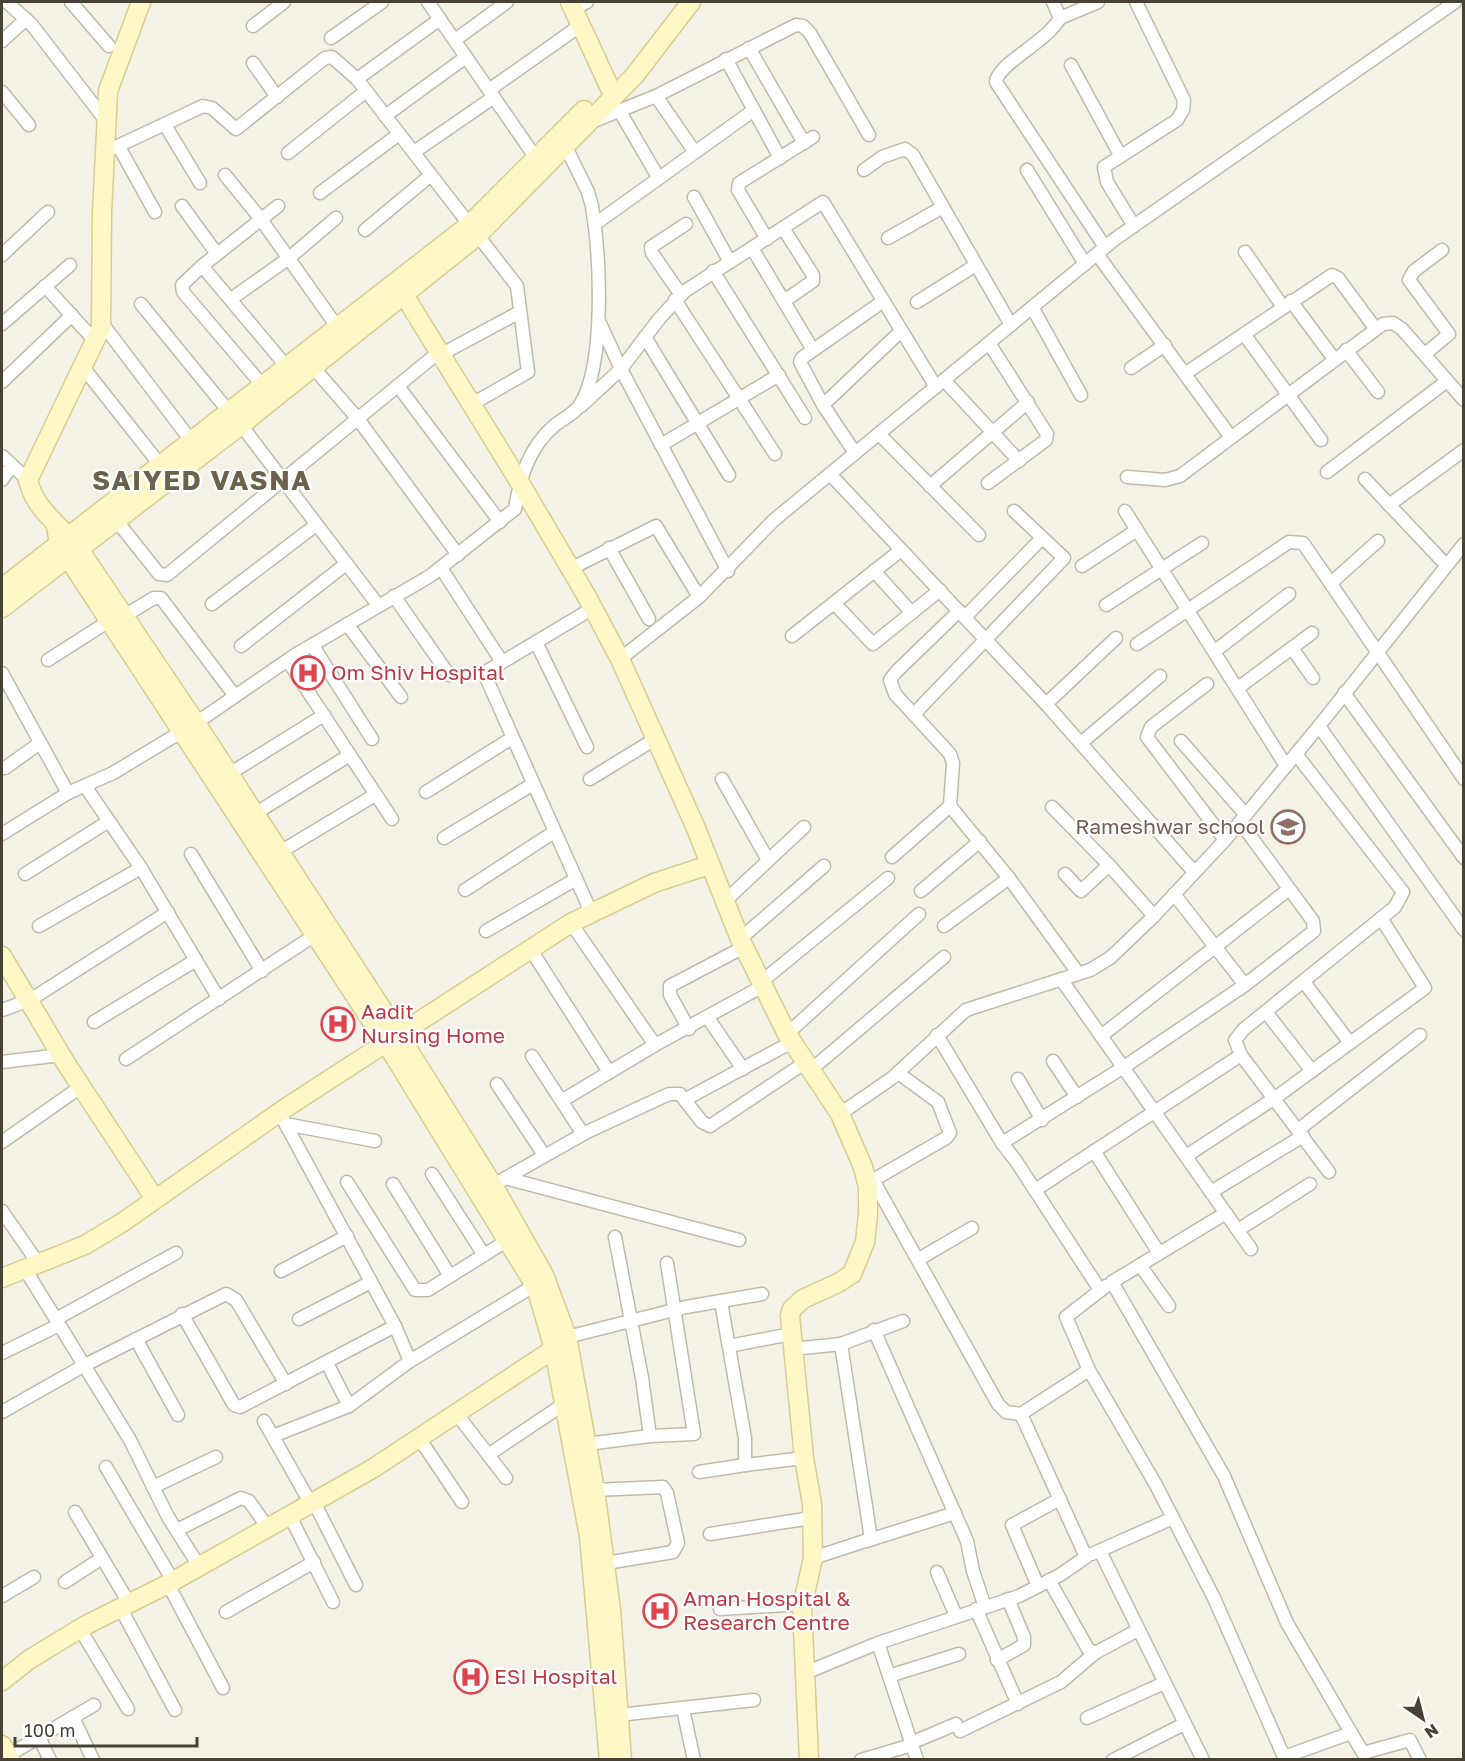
<svg xmlns="http://www.w3.org/2000/svg" width="1465" height="1761" font-family="'Golos Text',sans-serif">
<rect width="100%" height="100%" fill="#f4f1e6"/>
<g fill="none" stroke-linecap="round" stroke-linejoin="round">
<defs>
<g id="street">
<polyline points="7,2 32,25 106,121"/>
<polyline points="71,2 109,46"/>
<polyline points="428,2 540,164"/>
<path d="M1053,2L1060,18C1047,42 997,64 996,82L1105,247"/>
<polyline points="573,9 587,2"/>
<polyline points="1060,18 1098,2"/>
<polyline points="253,26 284,2"/>
<polyline points="331,38 382,2"/>
<polyline points="455,40 507,2"/>
<polyline points="2,41 26,19"/>
<polyline points="749,48 804,143"/>
<polyline points="726,59 780,158"/>
<polyline points="253,63 277,97"/>
<polyline points="1071,65 1120,155"/>
<polyline points="357,79 440,19"/>
<polyline points="489,90 581,25"/>
<polyline points="2,92 29,125"/>
<polyline points="656,96 694,151"/>
<polyline points="619,110 658,177"/>
<polyline points="385,116 466,57"/>
<polyline points="594,121 656,96 796,25 803,26 810,33 869,135"/>
<polyline points="165,125 200,183"/>
<polyline points="119,147 155,212"/>
<polyline points="105,152 203,106 212,108 236,129 325,58 332,57 357,79 431,175"/>
<polyline points="414,152 494,97"/>
<polyline points="288,153 366,91"/>
<polyline points="864,170 882,157 905,149 913,155 1011,325"/>
<polyline points="1027,170 1085,264"/>
<polyline points="225,175 260,218 338,328"/>
<polyline points="320,193 399,134"/>
<polyline points="694,197 730,262"/>
<polyline points="182,206 217,254"/>
<polyline points="278,206 202,266 287,367"/>
<polyline points="595,224 754,110"/>
<polyline points="1134,226 1107,182 1104,167 1177,120 1183,110 1184,100 1136,2"/>
<polyline points="783,228 813,275 813,281 784,301"/>
<polyline points="365,230 431,175 517,286 528,372 472,404"/>
<polyline points="888,238 943,207"/>
<polyline points="767,239 738,190 739,183 813,137"/>
<polyline points="752,248 813,350"/>
<polyline points="1245,252 1283,307"/>
<polyline points="1097,254 1230,436"/>
<polyline points="2,255 48,212"/>
<polyline points="202,266 182,285 183,292 263,386"/>
<polyline points="713,271 805,418"/>
<polyline points="45,286 95,341"/>
<polyline points="681,295 652,253 651,247 686,224"/>
<polyline points="231,299 289,258 336,218"/>
<polyline points="675,300 775,454"/>
<polyline points="1291,301 1334,359"/>
<polyline points="917,302 976,265"/>
<polyline points="141,304 230,413"/>
<polyline points="1032,307 1081,395"/>
<polyline points="599,321 621,369 728,571"/>
<polyline points="101,322 192,442"/>
<polyline points="2,324 70,265"/>
<polyline points="1244,334 1321,440"/>
<polyline points="645,337 729,475"/>
<polyline points="1346,350 1378,392"/>
<polyline points="1425,354 1449,334 1409,280 1414,271 1442,250"/>
<polyline points="440,355 518,313"/>
<polyline points="82,366 161,466"/>
<polyline points="313,367 358,419 458,555"/>
<polyline points="1131,368 1165,345"/>
<polyline points="1186,373 1332,275 1338,278 1375,328"/>
<polyline points="944,380 1019,461"/>
<polyline points="2,382 72,315"/>
<polyline points="398,386 500,522"/>
<polyline points="823,405 901,331"/>
<polyline points="581,406 621,369 659,319 685,291 823,202 936,387"/>
<polyline points="241,425 378,605"/>
<polyline points="879,434 979,535"/>
<polyline points="661,445 779,375"/>
<polyline points="855,453 823,405 800,362 802,358 882,302"/>
<polyline points="2,456 28,480"/>
<polyline points="1327,472 1447,381"/>
<polyline points="830,474 1046,704 1194,872"/>
<polyline points="1127,477 1165,480 1180,476 1383,324 1393,323 1402,329 1464,400"/>
<polyline points="1365,479 1446,565"/>
<polyline points="2,480 12,465"/>
<polyline points="988,483 1046,440 1047,434 989,343"/>
<polyline points="930,486 1028,402"/>
<polyline points="1389,505 1464,450"/>
<polyline points="1125,511 1286,766"/>
<polyline points="116,520 159,574 167,575 439,352"/>
<polyline points="609,548 649,619"/>
<polyline points="1082,566 1137,530"/>
<polyline points="441,568 502,662"/>
<polyline points="570,569 656,526 699,597"/>
<polyline points="874,571 912,613"/>
<polyline points="1331,583 1378,541"/>
<polyline points="394,596 449,675"/>
<polyline points="834,603 873,644 940,590"/>
<polyline points="212,604 316,525"/>
<polyline points="1106,605 1202,543"/>
<polyline points="124,616 154,598 161,598 235,696"/>
<polyline points="965,617 1042,538"/>
<polyline points="347,624 401,697"/>
<polyline points="792,636 901,550"/>
<polyline points="536,642 587,747"/>
<polyline points="1137,644 1289,542 1303,543 1464,779"/>
<polyline points="241,646 346,564"/>
<polyline points="313,646 372,739"/>
<polyline points="1292,648 1313,678"/>
<polyline points="1215,651 1289,594"/>
<polyline points="620,659 699,597 774,520 1115,239 1455,2"/>
<polyline points="48,660 109,621"/>
<polyline points="288,661 392,819"/>
<polyline points="2,673 68,793"/>
<polyline points="1207,684 1151,727 1147,737 1225,840"/>
<polyline points="1238,688 1312,633"/>
<polyline points="1344,693 1464,858"/>
<polyline points="1046,704 1116,638"/>
<polyline points="914,714 1064,558 1014,511"/>
<polyline points="1319,726 1464,930"/>
<polyline points="1181,741 1246,815"/>
<polyline points="1081,743 1160,676"/>
<polyline points="1296,754 1403,892 1395,907 1244,1029 1235,1040 1241,1055 1329,1172"/>
<polyline points="5,768 40,743"/>
<polyline points="229,774 324,715"/>
<polyline points="590,779 655,739"/>
<polyline points="722,779 768,860"/>
<polyline points="85,786 141,868"/>
<polyline points="426,792 512,738"/>
<polyline points="950,806 953,763 950,754 895,694 890,680 896,672 959,611"/>
<polyline points="1052,807 1109,865"/>
<polyline points="256,813 348,756"/>
<path d="M2,834L68,793L113,773L196,723L295,655L430,576L515,509C520,477 529,447 555,425C563,419 575,413 580,405C606,363 600,255 592,206L588,192L563,141"/>
<polyline points="444,838 533,784"/>
<polyline points="280,852 375,795"/>
<polyline points="191,854 262,971"/>
<polyline points="892,857 950,806 1009,878"/>
<polyline points="25,874 109,821"/>
<polyline points="1065,874 1081,891 1109,865 1154,916"/>
<polyline points="465,890 554,832"/>
<polyline points="921,891 980,841"/>
<polyline points="1174,894 1245,985"/>
<polyline points="725,901 804,827"/>
<polyline points="591,912 484,673 593,608"/>
<polyline points="39,926 141,868 219,999"/>
<polyline points="944,926 1009,878 1078,973"/>
<polyline points="486,931 576,879"/>
<polyline points="740,939 824,866"/>
<polyline points="531,950 609,1072"/>
<polyline points="1061,979 1251,1249"/>
<polyline points="761,982 888,878"/>
<polyline points="1304,982 1350,1043"/>
<polyline points="2,1010 30,1000 168,912"/>
<polyline points="1266,1012 1312,1071"/>
<polyline points="708,1018 743,1069"/>
<polyline points="94,1022 196,960"/>
<polyline points="689,1029 670,995 670,986 744,947"/>
<polyline points="787,1034 919,914"/>
<polyline points="937,1035 1002,1143 1016,1161 1100,1290"/>
<polyline points="1101,1036 1289,889"/>
<polyline points="655,1045 763,986"/>
<polyline points="532,1056 583,1134"/>
<polyline points="126,1059 315,935"/>
<polyline points="1053,1061 1077,1097"/>
<polyline points="2,1062 61,1055"/>
<polyline points="812,1069 944,957"/>
<polyline points="1018,1079 1042,1120"/>
<polyline points="497,1084 544,1155"/>
<polyline points="686,1099 792,1042"/>
<polyline points="563,1100 655,1045 571,923"/>
<polyline points="279,1112 395,1326"/>
<polyline points="840,1114 892,1078 966,1010 1090,970 1110,958 1154,916 1225,840 1319,726 1464,544"/>
<polyline points="287,1127 291,1125 375,1141"/>
<polyline points="1298,1130 1420,1035"/>
<polyline points="2,1142 82,1086"/>
<polyline points="1002,1143 1124,1067 1245,985 1314,931 1313,921 1240,822"/>
<polyline points="1094,1151 1159,1253"/>
<polyline points="1186,1156 1275,1098 1425,988 1381,918"/>
<polyline points="432,1174 484,1255"/>
<polyline points="505,1178 739,1240"/>
<polyline points="873,1180 998,1404 1006,1412 1021,1414"/>
<polyline points="347,1182 415,1290 428,1290 508,1240"/>
<polyline points="868,1183 946,1138 950,1133 938,1102 898,1073"/>
<polyline points="393,1184 450,1276"/>
<polyline points="488,1188 587,1132 669,1094 680,1094 702,1122 710,1126 806,1062"/>
<polyline points="1035,1190 1241,1055"/>
<polyline points="1211,1192 1303,1136"/>
<polyline points="2,1211 38,1263"/>
<polyline points="1226,1213 1112,1282 1224,1476 1287,1623 1363,1753 1410,1740 1420,1760"/>
<polyline points="1238,1230 1310,1184"/>
<polyline points="615,1237 642,1378 650,1436 694,1434 667,1263"/>
<polyline points="919,1259 972,1228"/>
<polyline points="1140,1265 1169,1306"/>
<polyline points="25,1269 130,1440 168,1517 199,1566"/>
<polyline points="281,1271 347,1236"/>
<polyline points="721,1302 745,1438 745,1465 804,1458"/>
<polyline points="182,1314 234,1405 240,1407 395,1326 410,1361 535,1285"/>
<polyline points="56,1319 176,1253"/>
<polyline points="299,1319 371,1282"/>
<polyline points="874,1330 967,1541 973,1571 985,1607"/>
<polyline points="567,1337 686,1307 762,1294"/>
<polyline points="136,1339 178,1415"/>
<polyline points="729,1346 791,1334"/>
<polyline points="793,1349 841,1344"/>
<polyline points="2,1353 59,1325"/>
<polyline points="327,1363 349,1406"/>
<polyline points="1089,1370 1066,1317 1106,1286"/>
<polyline points="2,1412 85,1365 226,1294 236,1300 286,1384"/>
<polyline points="456,1413 506,1478"/>
<polyline points="264,1421 311,1504"/>
<polyline points="273,1436 349,1406 410,1361"/>
<polyline points="419,1438 462,1502"/>
<polyline points="587,1444 650,1436"/>
<polyline points="488,1455 564,1404"/>
<polyline points="106,1467 173,1581"/>
<polyline points="699,1472 745,1465"/>
<polyline points="153,1487 216,1457"/>
<polyline points="595,1490 663,1487 667,1493 678,1543 673,1552 606,1563"/>
<polyline points="314,1502 356,1585"/>
<polyline points="75,1512 129,1603"/>
<polyline points="290,1516 333,1602"/>
<polyline points="177,1530 241,1498 249,1501 268,1528"/>
<polyline points="710,1534 811,1518"/>
<polyline points="866,1541 955,1513"/>
<polyline points="1100,1551 1203,1760"/>
<polyline points="1092,1554 1173,1518"/>
<polyline points="813,1558 871,1539 841,1344 903,1321"/>
<polyline points="937,1572 956,1616"/>
<polyline points="1049,1580 1088,1649 1095,1653"/>
<polyline points="65,1582 102,1558"/>
<polyline points="168,1584 223,1688"/>
<polyline points="1038,1586 1012,1525 1060,1499"/>
<polyline points="2,1596 34,1577"/>
<polyline points="120,1607 175,1710"/>
<polyline points="720,1609 803,1604"/>
<polyline points="976,1609 1018,1704"/>
<polyline points="226,1612 314,1562"/>
<polyline points="80,1629 128,1709"/>
<polyline points="878,1643 917,1760"/>
<polyline points="997,1660 1024,1645 1024,1637 1008,1599"/>
<polyline points="805,1673 878,1643 1019,1596 1060,1575 1086,1557 1021,1414 1089,1370 1156,1485 1214,1598 1284,1757 1351,1733"/>
<polyline points="889,1676 959,1654"/>
<polyline points="683,1709 694,1760"/>
<polyline points="619,1715 754,1700"/>
<polyline points="73,1717 93,1760"/>
<polyline points="1087,1718 1164,1683"/>
<polyline points="960,1731 1061,1682 1095,1653 1138,1630"/>
<polyline points="39,1737 50,1760"/>
<polyline points="911,1743 956,1724"/>
<polyline points="7,1756 94,1705"/>
<polyline points="861,1760 912,1745"/>
<polyline points="1113,1760 1184,1724"/>
</g>
<g id="secondary">
<path d="M141,2L108,91L102,213L101,328L28,480C35,511 61,525 79,549L196,723L399,1035L493,1185L544,1275L567,1337L595,1490L611,1610L622,1760"/>
<polyline points="570,2 614,97"/>
<polyline points="396,282 517,478 586,595 620,659 695,826 740,939 787,1034 840,1114 863,1167 868,1187 868,1214 865,1242 852,1274 838,1283 803,1299 792,1309 790,1316 804,1458 812,1504 813,1558 802,1607 809,1760"/>
<polyline points="56,526 59,544 386,1043 536,1287 554,1349 589,1536 609,1760"/>
<polyline points="2,588 469,225 584,110"/>
<polyline points="2,608 241,425 477,236 635,75 691,2"/>
<polyline points="2,956 67,1065 155,1199"/>
<polyline points="2,1278 85,1245 123,1222 287,1107 571,923 654,883 709,865"/>
<polyline points="2,1681 30,1659 86,1625 168,1584 372,1469 554,1349 563,1345"/>
<polyline points="2,1745 10,1760"/>
</g>
</defs>
<use href="#street" stroke="#c0bba8" stroke-width="15"/>
<use href="#secondary" stroke="#d8cd92" stroke-width="21"/>
<use href="#street" stroke="#fff" stroke-width="12"/>
<use href="#secondary" stroke="#fff7c5" stroke-width="18"/>
</g>
<defs>
<symbol id="hospital-ring" viewBox="-11 -11 22 22"><circle r="9.5" fill="#fff" stroke="#e0444e" stroke-width="1.5"/><path d="M-5-5h3v3.5h4V-5h3V5h-3V1.5h-4V5h-3Z" fill="#e0444e"/></symbol>
<symbol id="school-ring" viewBox="-11 -11 22 22"><circle r="9.5" fill="#fff" stroke="#8d6e63" stroke-width="1.5"/><path d="M0-5L7-2L0 1L-7-2ZM-4 1L0 2.5L4 1V4Q0 6-4 4Z" fill="#8d6e63"/></symbol>
</defs>
<g fill-rule="evenodd">
<use href="#hospital-ring" x="289" y="654" width="38" height="38"/>
<use href="#school-ring" x="1269" y="808" width="38" height="38"/>
<use href="#hospital-ring" x="319" y="1005" width="38" height="38"/>
<use href="#hospital-ring" x="641" y="1592" width="38" height="38"/>
<use href="#hospital-ring" x="452" y="1658" width="38" height="38"/>
</g>
<g text-anchor="middle" stroke-width="4.5" stroke-linejoin="round" paint-order="stroke">
<g font-size="21" fill="#be3a42" stroke="#fff" text-anchor="start">
<text x="331" y="680">Om Shiv Hospital</text>
<text x="361" y="1019">Aadit<tspan x="361" dy="24">Nursing Home</tspan></text>
<text x="683" y="1606">Aman Hospital &amp;<tspan x="683" dy="24">Research Centre</tspan></text>
<text x="494" y="1684">ESI Hospital</text>
</g>
<g font-size="21" fill="#785e54" stroke="#fff" text-anchor="end">
<text x="1265" y="834">Rameshwar school</text>
</g>
<g font-size="27" font-weight="bold" letter-spacing="1.5" fill="#6b624b" stroke="#fff">
<text x="202" y="490">SAIYED VASNA</text>
</g>
</g>
<rect width="1465" height="1761" fill="none" stroke="#484235" stroke-width="6"/>
<g transform="translate(1423 1719) rotate(145)" stroke="#ffffff" stroke-width="4.5" paint-order="stroke">
<path d="M0-4.5L10 22L0 15L-10 22Z" fill="#484235"/>
<text y="-9" font-size="16" font-weight="bold" text-anchor="middle" fill="#484235">N</text>
</g>
<path d="M15 1737v9h182v-9" fill="none" stroke="#484235" stroke-width="3"/>
<text x="24" y="1737" font-size="18" fill="#484235" stroke="#ffffff" stroke-width="4.5" paint-order="stroke">100 m</text>
</svg>
